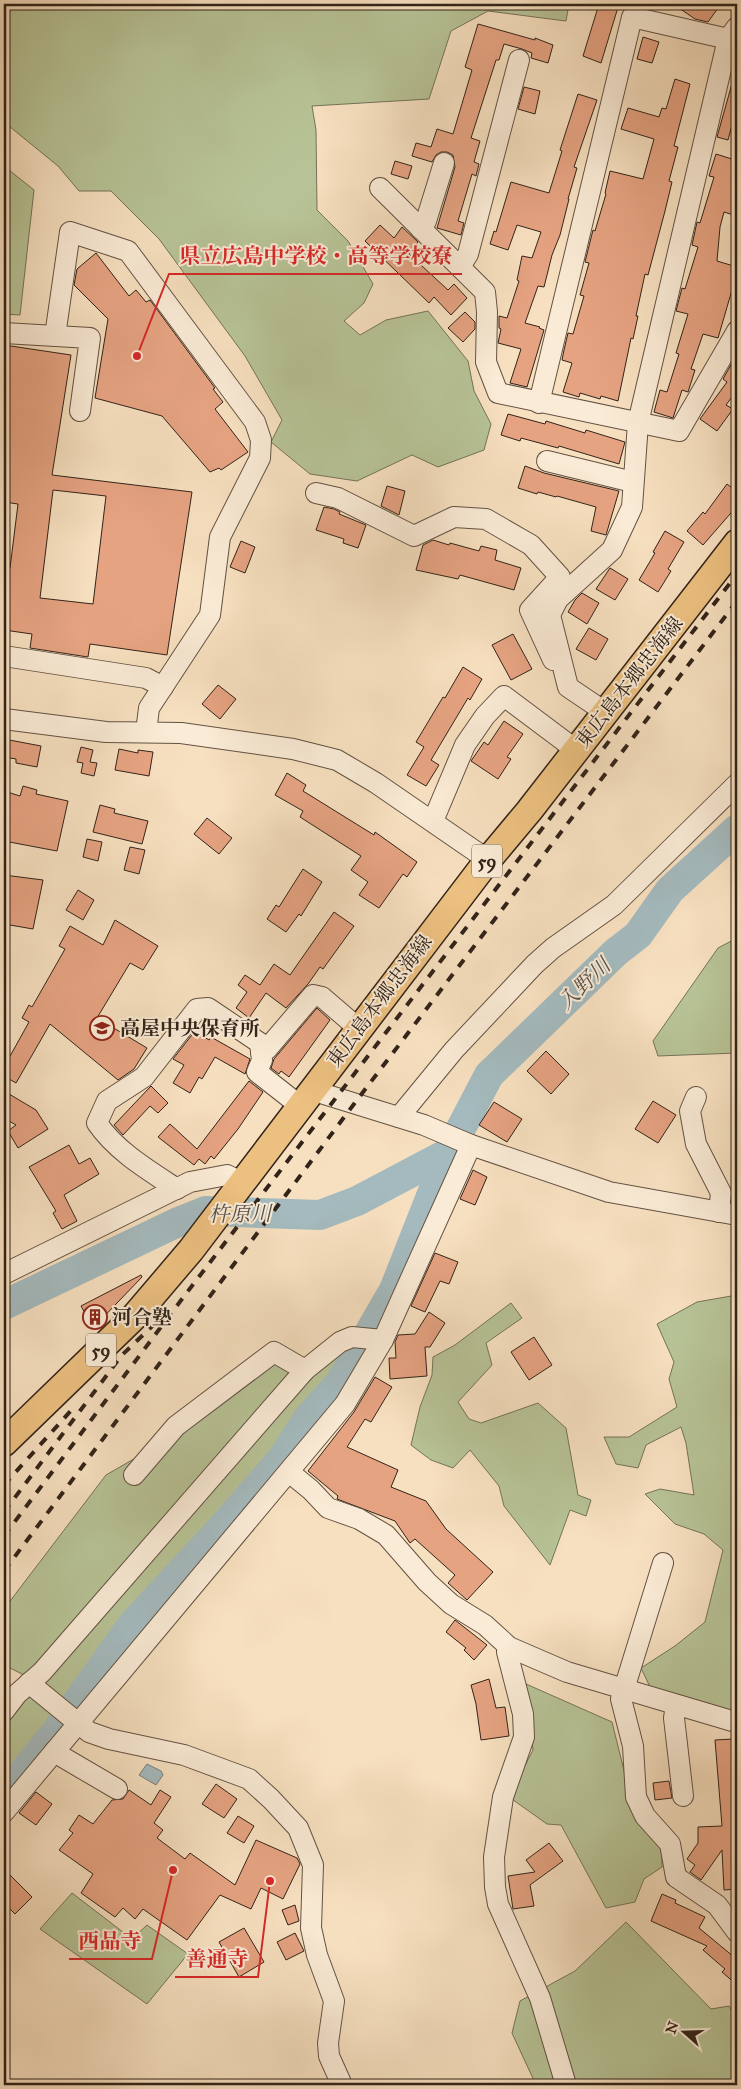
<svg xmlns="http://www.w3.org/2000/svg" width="741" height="2089" font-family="'IM FELL Great Primer','Noto Serif JP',serif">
<rect width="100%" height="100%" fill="#f7e0c0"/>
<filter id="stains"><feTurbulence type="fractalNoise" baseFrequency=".004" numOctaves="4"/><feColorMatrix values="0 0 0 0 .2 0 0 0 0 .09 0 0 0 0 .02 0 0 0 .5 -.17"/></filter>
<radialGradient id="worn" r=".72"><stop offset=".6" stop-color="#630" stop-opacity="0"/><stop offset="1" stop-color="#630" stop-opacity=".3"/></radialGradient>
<g fill="#b7c396" stroke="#747358">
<polygon points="4,4 569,4 566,21 488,11 451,31 429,99 312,106 316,130 317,210 348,241 373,284 364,303 344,321 360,335 386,320 428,311 468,361 474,391 491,424 484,450 438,467 412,455 357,481 310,474 271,442 282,420 245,356 159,239 111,191 79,191 58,166 4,122"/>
<polygon points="4,166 34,190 20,315 4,314"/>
<polygon points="737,938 737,1053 658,1056 653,1041 718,948"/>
<polygon points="737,1295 737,1712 733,1713 651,1689 641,1668 675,1646 705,1622 723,1550 704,1534 675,1524 645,1494 660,1489 694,1495 686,1443 681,1427 646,1445 638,1468 616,1464 604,1437 629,1437 677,1407 669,1379 674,1362 657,1324 697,1302"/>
<polygon points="511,1303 522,1318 486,1343 492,1365 458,1402 469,1419 481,1423 538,1403 566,1428 578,1495 591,1500 586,1516 570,1510 550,1565 504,1506 499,1486 470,1450 453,1468 431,1460 411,1445 420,1407 432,1375 433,1357 455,1345"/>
<polygon points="340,1342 353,1348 225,1512 135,1611 4,1780 4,1721 26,1676 4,1665 4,1609 106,1475 179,1433 276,1362 301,1376"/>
<polygon points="526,1684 612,1722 631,1799 662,1842 662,1867 644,1879 635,1902 606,1908 561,1825 547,1824 509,1797 533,1750"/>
<polygon points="72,1893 132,1939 147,1925 188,1954 147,2004 40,1929"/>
<polygon points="626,1922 711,2009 729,2006 737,2019 737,2073 735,2074 737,2085 536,2085 512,2033 520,2001 575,1971"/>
</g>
<polygon fill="#a4babe" stroke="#767e7c" points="147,1764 161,1771 163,1775 156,1785 139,1775"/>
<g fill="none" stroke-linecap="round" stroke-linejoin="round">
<g stroke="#a4babe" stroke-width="30">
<polyline points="4,1305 176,1223 206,1211 320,1215 357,1201 448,1153"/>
<polyline points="4,1796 56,1732 133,1624 220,1530 282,1459 308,1418 340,1383 394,1290 448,1153 489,1075 616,952 638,935 670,890 737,829"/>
</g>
</g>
<g fill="#e6a382" stroke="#322319" fill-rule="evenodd">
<polygon points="599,4 619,4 601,63 583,56"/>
<polygon points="673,4 721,4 708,22 695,19"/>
<polygon points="478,24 535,40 535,38 553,45 548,63 531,58 532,53 522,49 504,44 499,60 496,60 471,138 480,141 474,162 479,164 476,176 472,174 458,221 464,223 461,235 437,228 455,167 453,155 447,152 441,152 436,155 432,162 412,156 416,143 431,147 437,129 453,134 472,70 465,67"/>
<polygon points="643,37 659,42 652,63 637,59"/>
<polygon points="735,73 737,73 737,106 728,140 717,137"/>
<polygon points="675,79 690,84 674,146 678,147 669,181 672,182 665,211 648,275 645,274 636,316 638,316 633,339 631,338 618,401 601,396 600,399 580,393 579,397 563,392 572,363 562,360 564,350 568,333 573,334 584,296 580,295 589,263 585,262 593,230 595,231 606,194 605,193 610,171 643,179 654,139 621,129 628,108 659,117 662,108 666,109"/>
<polygon points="524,87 540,91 535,114 518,109"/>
<polygon points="578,94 597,100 574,167 577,168 568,199 569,199 560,235 552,255 544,287 538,286 525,323 540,327 539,328 544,330 527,387 510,383 521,349 498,343 501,329 499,328 499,316 507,318 519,281 517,280 522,256 532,258 541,232 517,225 508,250 490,244 494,231 496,232 511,182 549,193 562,151 560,150"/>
<polygon points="716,154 735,160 733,164 737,165 737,216 724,212 720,227 717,261 737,267 737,291 732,290 718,338 703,334 691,369 695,370 688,392 682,390 673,418 654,412 660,390 667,392 679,354 676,353 688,314 676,311 682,288 685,289 698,247 692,245 697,222 700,223 714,177 709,176"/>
<polygon points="395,161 412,166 408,179 391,174"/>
<polygon points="380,225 394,238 402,227 418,242 409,254 448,290 454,284 467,298 451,315 434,297 429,303 365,241"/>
<polygon points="96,253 129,296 136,290 146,302 150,300 215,388 213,389 223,402 215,409 248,452 221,470 219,468 210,472 162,416 95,398 108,319 74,285 77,269"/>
<polygon points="465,312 475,322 475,329 463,342 448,328"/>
<path d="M4,345L71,355L52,475L192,492L167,655L90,644L88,657L30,648L32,634L4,630V567L10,568L18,504L4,502ZM53,490L106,496L93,604L40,598Z"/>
<polygon points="737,354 737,390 726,405 733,409 717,431 700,419 727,382 723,379"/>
<polygon points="508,414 545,424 546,421 585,433 586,430 625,442 619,464 559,446 558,448 521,438 520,441 501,435"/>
<polygon points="525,466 544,473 619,491 606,535 591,531 596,507 557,496 556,497 538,492 537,494 518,488"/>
<polygon points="727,484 737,492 737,506 703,545 687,531 703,512 705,514"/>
<polygon points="387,486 405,491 399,515 381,506"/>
<polygon points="324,507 334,509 340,512 339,514 366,525 358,548 343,543 344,539 316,530"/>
<polygon points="665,531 684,542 668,569 671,571 658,592 639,580 655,553 653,552"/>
<polygon points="433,540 449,545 450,543 479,551 481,546 497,550 495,560 521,568 514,590 460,575 458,579 416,570 423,545"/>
<polygon points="241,541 255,547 245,573 230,567"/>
<polygon points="610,568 628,579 615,600 596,589"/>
<polygon points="582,593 599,603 587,624 568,612 575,600"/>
<polygon points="589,628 608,639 596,660 576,649"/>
<polygon points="513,634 532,669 511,680 492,645"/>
<polygon points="463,667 482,679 470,700 468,698 431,760 439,765 426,786 407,775 424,747 416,742 443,697 445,698"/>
<polygon points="218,685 236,699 220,719 202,704"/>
<polygon points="504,721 523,734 507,757 511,759 498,779 471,761 484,742 488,745"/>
<polygon points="4,739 41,746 37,767 16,763 16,759 4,757"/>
<polygon points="81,747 93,750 90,762 97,763 94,776 81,773 83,763 77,762"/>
<polygon points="119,749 138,753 138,750 153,752 149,776 115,770"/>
<polygon points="287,773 306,785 303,791 374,835 375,832 417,862 407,877 403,874 379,908 359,895 368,882 351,870 361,856 300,817 303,811 275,795"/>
<polygon points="23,786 37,790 36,794 68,801 57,851 4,841 9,817 4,816 4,791 20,796"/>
<polygon points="100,805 115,809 114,813 148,821 142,844 93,832"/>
<polygon points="207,818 232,838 219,854 194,834"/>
<polygon points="87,839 102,842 98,861 83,857"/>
<polygon points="130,847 145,850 139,874 124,870"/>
<polygon points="303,869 322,882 301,916 299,914 286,932 267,919 276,905 279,907"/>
<polygon points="4,875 43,880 33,929 4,924"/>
<polygon points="78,890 94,900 83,920 66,910"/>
<polygon points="334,912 354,926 323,969 320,967 308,984 286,1008 266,993 249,1018 236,1008 247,992 238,985 245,975 260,985 274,964 290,975"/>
<polygon points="115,920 158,946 143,970 130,963 97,1018 147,1048 134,1069 118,1080 50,1024 16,1083 4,1076 4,1067 29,1022 22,1018 29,1005 32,1007 65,949 59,946 70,926 103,945"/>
<polygon points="317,1008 330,1020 289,1077 281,1071 279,1074 271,1068 274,1059"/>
<polygon points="195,1031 209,1040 211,1037 250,1059 245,1074 215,1057 202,1079 199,1077 190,1093 173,1083 184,1065 173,1059"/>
<polygon points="546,1051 569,1074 551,1094 527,1071"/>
<polygon points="249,1081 263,1092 238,1129 214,1159 211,1156 205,1164 199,1159 194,1165 158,1137 170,1124 197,1149"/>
<polygon points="151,1086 168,1103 158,1113 150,1106 123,1135 114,1125"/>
<polygon points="4,1091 36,1110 48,1129 18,1148 8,1131 16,1125 4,1118"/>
<polygon points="653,1101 676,1115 658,1143 635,1129"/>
<polygon points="494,1102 522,1119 507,1142 479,1125"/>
<polygon points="69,1145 79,1164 90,1158 99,1174 64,1195 77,1221 62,1229 53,1213 56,1211 29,1167"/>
<polygon points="473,1170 487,1177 475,1205 460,1199"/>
<polygon points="435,1253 458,1262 449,1284 440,1281 425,1312 411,1306"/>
<polygon points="141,1275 142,1277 93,1328 81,1306"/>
<polygon points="429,1312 445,1323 430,1347 425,1347 427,1376 390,1379 389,1358 396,1358 395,1342 398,1335 415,1334"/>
<polygon points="534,1337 552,1365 529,1380 511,1352"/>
<polygon points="375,1377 392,1387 371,1422 365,1419 347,1447 398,1470 391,1487 426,1501 446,1529 493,1572 467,1600 448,1583 455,1575 415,1539 410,1543 395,1521 337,1499 338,1496 308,1471 354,1412"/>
<polygon points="455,1620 487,1645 474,1660 464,1650 466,1648 446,1632"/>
<polygon points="489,1679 496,1708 505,1707 509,1736 481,1740 476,1704 471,1685"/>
<polygon points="733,1739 737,1806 737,1889 724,1890 722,1850 701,1880 690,1872 695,1865 687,1859 698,1843 698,1827 722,1826 715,1740"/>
<polygon points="669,1781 672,1798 655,1800 653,1783"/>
<polygon points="216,1784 237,1799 224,1818 202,1804"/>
<polygon points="129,1790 151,1805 160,1790 171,1797 154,1823 163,1830 157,1838 185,1859 190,1853 235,1885 256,1840 297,1858 300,1864 283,1899 261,1888 251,1909 220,1895 187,1940 143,1909 135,1919 123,1908 115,1917 81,1893 93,1874 59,1850 73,1833 69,1830 79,1815 93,1824 112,1800 123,1799"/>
<polygon points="36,1792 52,1804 36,1825 19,1813"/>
<polygon points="238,1816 254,1826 244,1843 227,1833"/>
<polygon points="549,1843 563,1861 530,1885 534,1906 513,1909 508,1876 535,1872 526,1860"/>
<polygon points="4,1869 32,1897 15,1914 4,1903"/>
<polygon points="662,1894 676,1900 675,1903 705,1917 699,1928 734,1957 737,1954 737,1985 722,1972 725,1969 703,1950 707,1946 651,1921"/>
<polygon points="295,1905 299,1921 288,1925 282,1910"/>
<polygon points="244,1928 264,1962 239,1977 219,1942"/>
<polygon points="295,1933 304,1951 286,1960 277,1942"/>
</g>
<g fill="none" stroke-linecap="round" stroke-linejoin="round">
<defs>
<g id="minor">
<polyline points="380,188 485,292 487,312 486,362 498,393 679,431 737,331"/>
<polyline points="421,229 426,221 444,163"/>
<polyline points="460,267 468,254 519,60"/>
<polyline points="4,333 90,338 80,411"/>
<polyline points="55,336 70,232 128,251 255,422 261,440 260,458 220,537 210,615 149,708 146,732"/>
<polyline points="539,403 632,17 737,41"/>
<polyline points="547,461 633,482"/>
<polyline points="316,493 338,498 414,536 454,517 486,519 531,545 560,577 530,610 553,660"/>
<polyline points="4,656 146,678 163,687"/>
<polyline points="605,712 568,687 550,615 558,599 612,550 632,507 638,423 728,39 737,27"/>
<polyline points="4,719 106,732 181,733 293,749 337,760 376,783 488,860"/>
<polyline points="433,821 465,745 485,716 504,696 576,750"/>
<polyline points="261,1052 267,1049 313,995 322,997 358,1028"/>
<polyline points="311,1090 424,1125 471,1145 609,1192 737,1215"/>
<polyline points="696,1097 690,1111 696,1144 721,1193 719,1212"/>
<polyline points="399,1117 454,1050 535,964 553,948 614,905 737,784"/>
<path d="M177,1189C148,1170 116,1151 97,1123L107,1101L144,1077L197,1009L208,1008L260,1043L262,1060L257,1072L299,1105"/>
<polyline points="4,1274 190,1182 227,1175 241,1182"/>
<polyline points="289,1472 311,1490 328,1508 359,1519 386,1535 427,1582 451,1604 485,1625 509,1647 567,1672 732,1721 737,1720"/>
<polyline points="134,1475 176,1426 274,1352 305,1370"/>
<polyline points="663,1563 621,1699 633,1746 636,1797 645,1816 670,1844 676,1877 717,1905 737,1932"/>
<polyline points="509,1647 507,1652 523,1714 524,1737 503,1797 494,1857 495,1887 498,1904 540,1998 566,2085"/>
<polyline points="29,1683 89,1732 109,1739 184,1755 249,1779 271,1799 298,1828 313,1865 311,1928 317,1955 334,2001 328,2043 329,2056 342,2085"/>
<polyline points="676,1705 674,1718 683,1796"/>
<polyline points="4,1711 17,1694 42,1672 305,1370 340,1342 352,1337 383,1340"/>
<polyline points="54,1752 117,1789"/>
<polyline points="4,1812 345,1404 383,1340 471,1145"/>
</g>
<polyline id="major" points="4,1443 134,1317 191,1250 488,860 529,811 737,543"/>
</defs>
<use href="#minor" stroke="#635243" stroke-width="22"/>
<use href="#major" stroke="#322319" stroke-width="29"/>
<use href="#minor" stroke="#faebd6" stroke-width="20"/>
<use href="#major" stroke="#ecc080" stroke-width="26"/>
<g stroke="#322319" stroke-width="4" stroke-dasharray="9 9" stroke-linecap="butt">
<polyline points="4,1485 76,1405"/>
<polyline points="4,1512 122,1355 163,1316"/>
<polyline points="4,1536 185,1295 737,574"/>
<polyline points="4,1571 354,1104 737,601"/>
</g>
</g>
<defs>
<symbol id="school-ring" viewBox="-11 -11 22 22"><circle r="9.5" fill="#faebd6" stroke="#8f2418" stroke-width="1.5"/><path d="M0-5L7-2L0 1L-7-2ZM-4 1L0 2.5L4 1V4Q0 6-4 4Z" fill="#8f2418"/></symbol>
<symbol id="building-ring" viewBox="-11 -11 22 22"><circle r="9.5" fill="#faebd6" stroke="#8f2418" stroke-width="1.5"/><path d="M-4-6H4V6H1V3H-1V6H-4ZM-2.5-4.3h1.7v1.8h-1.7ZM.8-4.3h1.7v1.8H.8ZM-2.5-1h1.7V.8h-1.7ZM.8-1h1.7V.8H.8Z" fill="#8f2418"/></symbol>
</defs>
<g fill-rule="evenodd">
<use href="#school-ring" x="88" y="1014" width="28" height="28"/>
<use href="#building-ring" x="81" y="1303" width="28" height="28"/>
</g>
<g text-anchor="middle" stroke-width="4" stroke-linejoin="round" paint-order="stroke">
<g fill="#faebd6" stroke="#6e5f52" stroke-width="1">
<rect x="472" y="844.5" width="30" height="33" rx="4"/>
<rect x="86" y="1333.5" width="30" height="33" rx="4"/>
</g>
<g font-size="19" font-weight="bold" fill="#322319">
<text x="487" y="868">59</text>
<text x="101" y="1357">59</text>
</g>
<g font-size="20" fill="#322319" stroke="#faebd6">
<text transform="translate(629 682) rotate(-52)" y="7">東広島本郷忠海線</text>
<text transform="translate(379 1001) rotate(-53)" y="7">東広島本郷忠海線</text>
</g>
<g font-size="20" font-weight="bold" fill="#322319" stroke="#faebd6" text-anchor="start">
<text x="120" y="1035">高屋中央保育所</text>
<text x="112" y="1324">河合塾</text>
</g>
<g font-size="21" font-style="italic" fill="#54504b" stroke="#faebd6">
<text transform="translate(584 984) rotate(-44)" y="7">入野川</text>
<text transform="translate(240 1214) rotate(-1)" y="7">杵原川</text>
</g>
</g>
<path fill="none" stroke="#d62828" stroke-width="2" d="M137 356L169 274H462M173 1870L152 1959H69M270 1881L258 1977H175"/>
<g fill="#d62828" stroke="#faebd6" stroke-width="2">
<circle cx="137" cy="356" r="5"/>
<circle cx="173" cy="1870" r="5"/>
<circle cx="270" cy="1881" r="5"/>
</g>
<g font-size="21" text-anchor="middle" font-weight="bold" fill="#d62828" stroke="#faebd6" stroke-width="4" stroke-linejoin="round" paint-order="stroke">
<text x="316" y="263">県立広島中学校・高等学校寮</text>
<text x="110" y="1948">西品寺</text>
<text x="217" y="1966">善通寺</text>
</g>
<rect width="741" height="2089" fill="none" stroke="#f7e0c0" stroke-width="20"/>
<rect x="5" y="5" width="731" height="2079" fill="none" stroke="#322319" stroke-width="2.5"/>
<rect x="10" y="10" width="721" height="2069" fill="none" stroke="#322319"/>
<g transform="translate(684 2032) rotate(290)" stroke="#faebd6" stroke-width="4" paint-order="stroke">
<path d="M0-4L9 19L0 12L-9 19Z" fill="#322319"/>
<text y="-8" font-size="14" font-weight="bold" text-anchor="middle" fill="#322319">N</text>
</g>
<rect width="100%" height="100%" filter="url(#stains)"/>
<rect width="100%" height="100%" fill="url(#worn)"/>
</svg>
